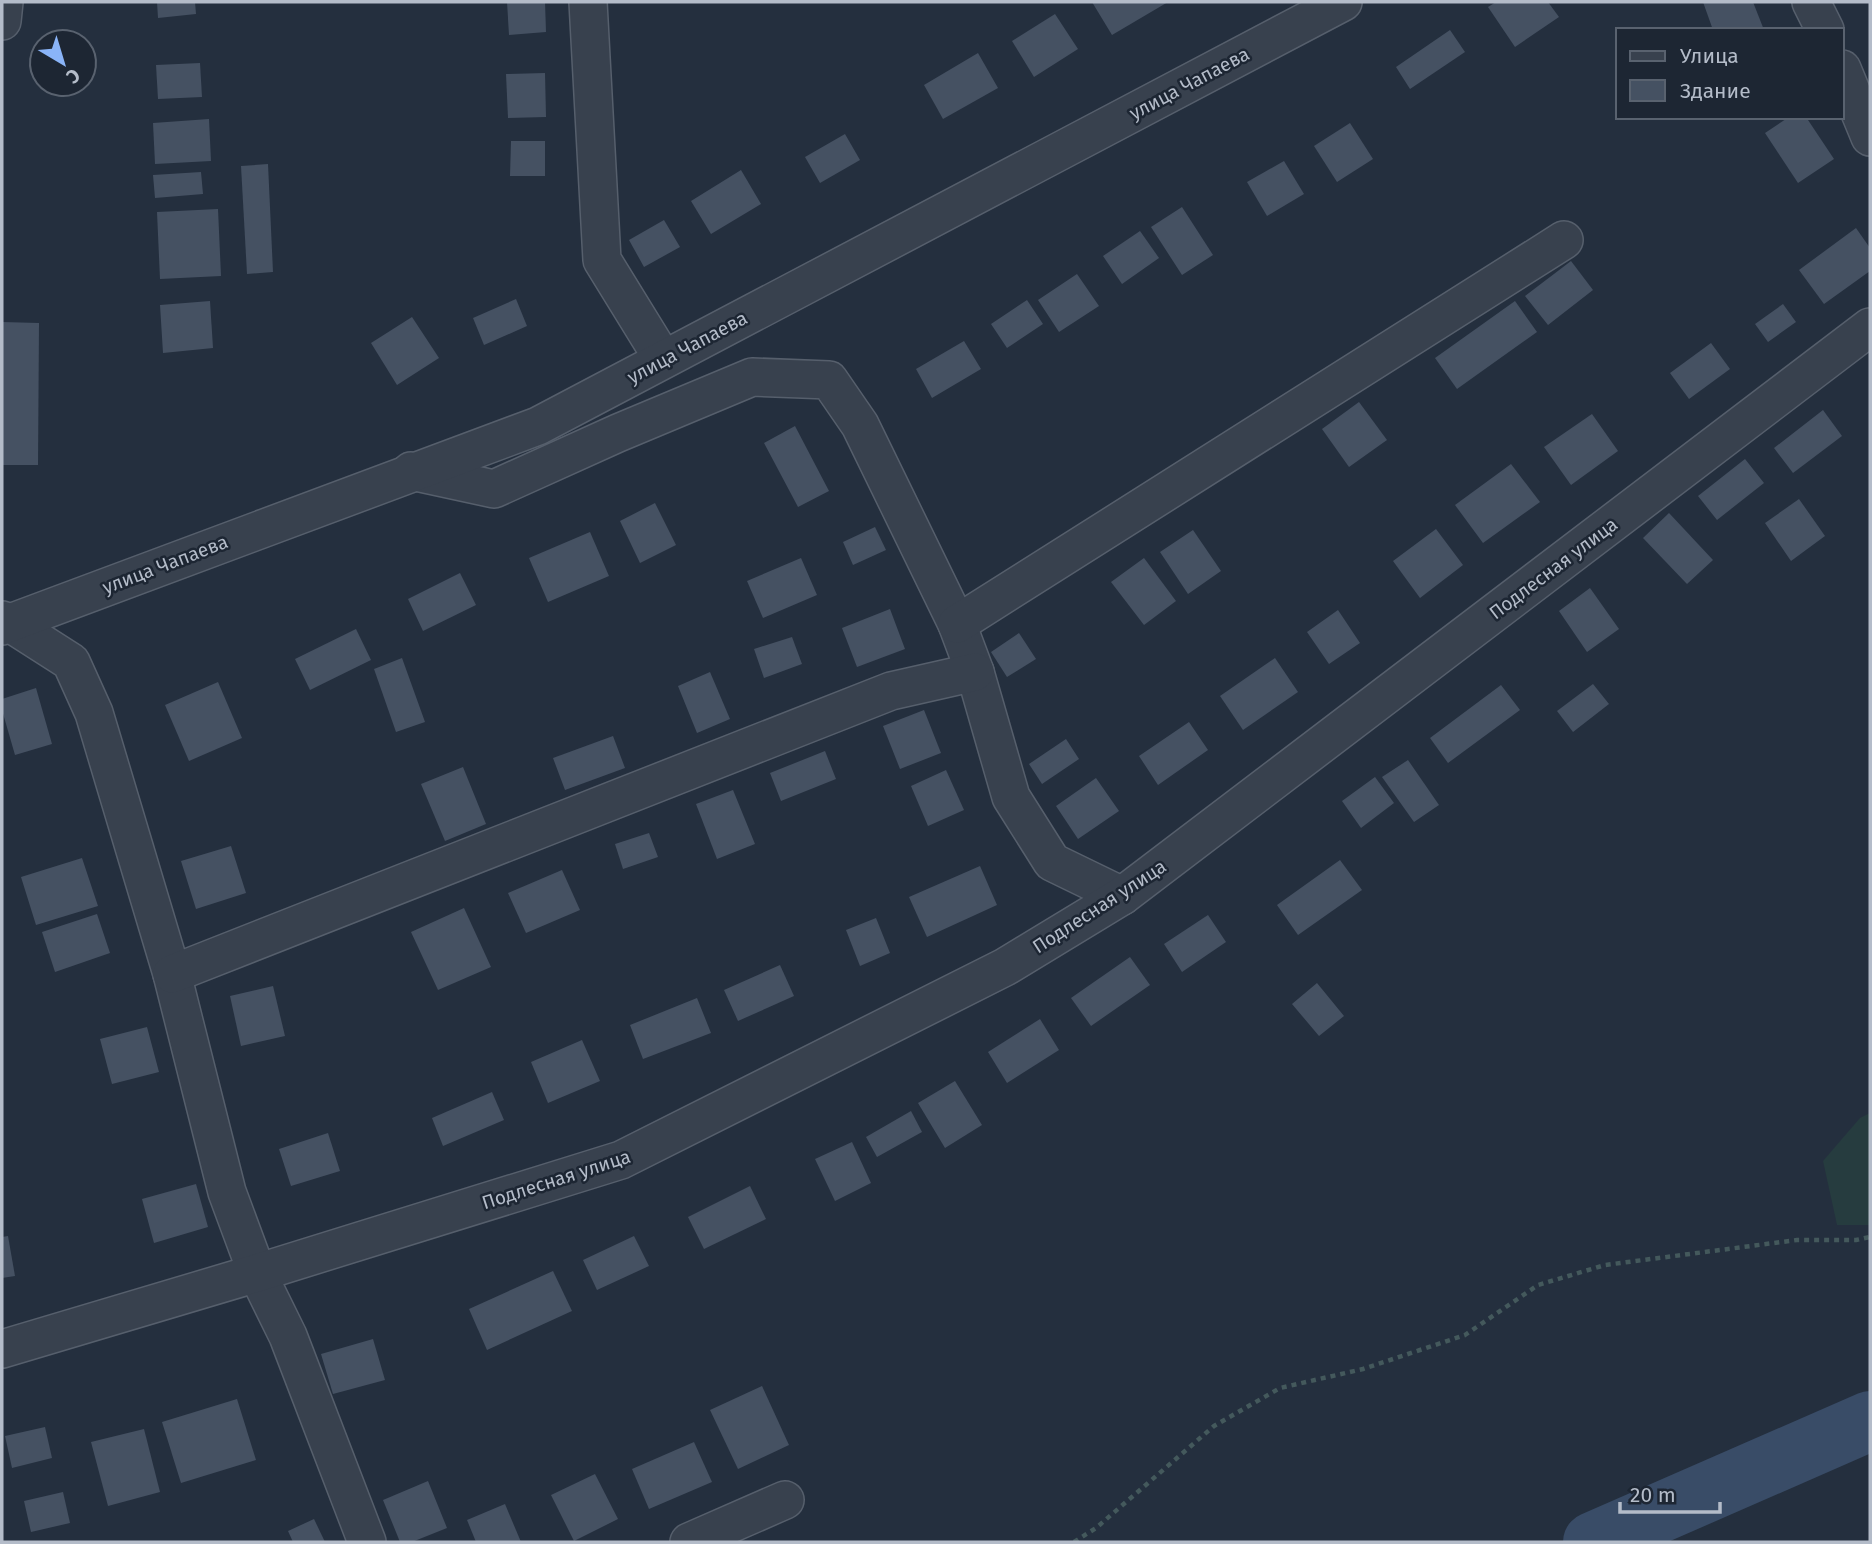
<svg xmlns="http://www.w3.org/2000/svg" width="1872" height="1544" font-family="'Fira Sans',sans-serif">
<rect width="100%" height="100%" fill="#242f3e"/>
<polygon fill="#263c3f" points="1870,1113 1870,1225 1837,1225 1823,1161 1860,1118"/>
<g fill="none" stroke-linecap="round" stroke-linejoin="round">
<polyline stroke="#394c67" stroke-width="60" points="1593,1542 1870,1421"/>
</g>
<g fill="#455162">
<polygon points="157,2 195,2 196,14 158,18"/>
<polygon points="507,2 545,2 546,32 509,35"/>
<polygon points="1092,2 1168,2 1112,35"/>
<polygon points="1496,2 1548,2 1559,17 1515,47 1488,7"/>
<polygon points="1703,2 1753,2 1764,30 1713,30"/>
<polygon points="1055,14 1078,49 1034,77 1012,41"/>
<polygon points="1450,30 1465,52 1410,89 1396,67"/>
<polygon points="978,53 998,88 943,119 924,85"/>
<polygon points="200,63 202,97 158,99 156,65"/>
<polygon points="545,73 546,117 508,118 506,74"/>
<polygon points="1789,117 1806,117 1834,159 1798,183 1765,133"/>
<polygon points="209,119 211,161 155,164 153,123"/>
<polygon points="1350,123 1373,159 1337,182 1314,146"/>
<polygon points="845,134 860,160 820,183 805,157"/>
<polygon points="511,141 545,141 545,176 510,176"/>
<polygon points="1284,161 1304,194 1267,216 1247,182"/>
<polygon points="268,164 273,272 247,274 241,166"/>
<polygon points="741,170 761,204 711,234 691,201"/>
<polygon points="201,172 203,194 155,198 153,175"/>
<polygon points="1182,207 1213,255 1182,275 1151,227"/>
<polygon points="218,209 221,276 160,279 157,212"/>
<polygon points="664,220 680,247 644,267 629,240"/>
<polygon points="1856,228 1870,248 1870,271 1824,304 1799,270"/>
<polygon points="1140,231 1159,258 1122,284 1103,256"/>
<polygon points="1571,261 1593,290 1548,325 1525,296"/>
<polygon points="1077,274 1099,306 1059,332 1038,300"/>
<polygon points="516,299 527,326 484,345 473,318"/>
<polygon points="1027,300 1043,324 1007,348 991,324"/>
<polygon points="210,301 213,348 163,353 160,305"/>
<polygon points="1515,301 1537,332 1457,389 1435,358"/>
<polygon points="1783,304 1796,322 1768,342 1755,324"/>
<polygon points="412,317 439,358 397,385 371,343"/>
<polygon points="2,322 39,323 38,465 2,465"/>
<polygon points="964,341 981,369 932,398 916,369"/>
<polygon points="1711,343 1730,369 1689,399 1670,373"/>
<polygon points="1359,402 1387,440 1349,467 1322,429"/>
<polygon points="1823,410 1842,436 1793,473 1774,448"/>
<polygon points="1592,414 1618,451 1571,485 1544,447"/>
<polygon points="795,426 829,491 798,507 764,443"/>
<polygon points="1745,459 1764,483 1717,520 1698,496"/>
<polygon points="1511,464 1540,502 1483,543 1455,505"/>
<polygon points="1799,499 1825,536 1791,561 1765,523"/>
<polygon points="655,503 676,545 640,563 620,521"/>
<polygon points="1669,513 1713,560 1687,584 1643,538"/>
<polygon points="875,527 886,550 853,565 843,542"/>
<polygon points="1436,529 1463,565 1420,598 1393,561"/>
<polygon points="1193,530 1221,571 1188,594 1160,552"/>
<polygon points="590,532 609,576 548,602 529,558"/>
<polygon points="801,558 817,595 763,618 747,581"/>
<polygon points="1144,558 1176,601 1144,625 1111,582"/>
<polygon points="460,573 476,605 423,631 408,599"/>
<polygon points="1590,588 1619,629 1587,652 1559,611"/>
<polygon points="890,609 905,649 857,667 842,628"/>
<polygon points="1338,610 1360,643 1329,664 1307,632"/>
<polygon points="356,629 371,660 310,690 295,659"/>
<polygon points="1019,633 1036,659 1007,677 991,652"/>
<polygon points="792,637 802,664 764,678 754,649"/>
<polygon points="402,658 425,722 396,732 374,669"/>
<polygon points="1275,658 1298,692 1243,730 1220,696"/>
<polygon points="710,672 730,719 697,733 678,686"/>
<polygon points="218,682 242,738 189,761 165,705"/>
<polygon points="1593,684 1609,704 1573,732 1557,711"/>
<polygon points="1501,685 1520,710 1448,763 1430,738"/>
<polygon points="36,688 52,744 15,755 2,710 2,699"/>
<polygon points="924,710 941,753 900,769 883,726"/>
<polygon points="1189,722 1208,750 1158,785 1139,756"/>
<polygon points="613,736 625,768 565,790 553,758"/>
<polygon points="1066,739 1079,759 1042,784 1029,764"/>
<polygon points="825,751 836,779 781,801 770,773"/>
<polygon points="1408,760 1439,805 1414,822 1382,777"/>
<polygon points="463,767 486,824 445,841 421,784"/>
<polygon points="946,770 964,810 928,826 911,786"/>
<polygon points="1375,777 1394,803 1361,828 1342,801"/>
<polygon points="1096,778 1119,811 1078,839 1056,806"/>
<polygon points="733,790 755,844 717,859 696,804"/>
<polygon points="649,833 658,857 623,869 615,844"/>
<polygon points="231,846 246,893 196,909 181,861"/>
<polygon points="82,858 98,906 36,925 21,877"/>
<polygon points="1340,860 1362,890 1298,935 1277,905"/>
<polygon points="980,866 997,905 927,937 909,897"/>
<polygon points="562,870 580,910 526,933 508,893"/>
<polygon points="464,908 491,967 438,990 411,932"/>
<polygon points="97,914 110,953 55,972 42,932"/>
<polygon points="1208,915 1226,942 1182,972 1164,944"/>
<polygon points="876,918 890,953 860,966 846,930"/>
<polygon points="1130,957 1150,985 1091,1026 1071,998"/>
<polygon points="780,965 794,996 738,1021 724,990"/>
<polygon points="1317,983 1344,1016 1319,1036 1292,1004"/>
<polygon points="273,986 285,1036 241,1046 230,996"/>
<polygon points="697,998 711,1033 643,1059 630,1025"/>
<polygon points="1040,1019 1059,1050 1007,1083 988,1052"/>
<polygon points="147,1027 159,1072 112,1084 100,1039"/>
<polygon points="582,1040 600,1081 548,1103 531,1062"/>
<polygon points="955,1081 982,1125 945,1148 918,1103"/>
<polygon points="492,1092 504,1120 443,1146 432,1118"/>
<polygon points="911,1111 922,1132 877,1157 866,1137"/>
<polygon points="328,1133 340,1171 291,1186 279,1149"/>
<polygon points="852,1142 871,1183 835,1201 815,1159"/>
<polygon points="196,1184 208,1227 154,1243 142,1199"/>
<polygon points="750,1186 766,1219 704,1249 688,1217"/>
<polygon points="8,1236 15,1276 2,1278 2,1237"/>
<polygon points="634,1236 649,1266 597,1290 583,1260"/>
<polygon points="553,1271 572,1311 487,1350 469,1309"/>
<polygon points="373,1339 385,1380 333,1394 321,1354"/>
<polygon points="762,1386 789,1445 738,1469 710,1410"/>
<polygon points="237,1399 256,1460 181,1483 162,1422"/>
<polygon points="45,1427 52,1458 12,1468 5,1436"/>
<polygon points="144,1429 160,1492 108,1506 91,1442"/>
<polygon points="694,1442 712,1482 649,1509 632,1469"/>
<polygon points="595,1474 618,1519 574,1541 551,1495"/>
<polygon points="428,1481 447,1528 412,1542 400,1542 383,1500"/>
<polygon points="63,1492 70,1523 31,1532 24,1501"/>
<polygon points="505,1504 521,1542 476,1542 467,1520"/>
<polygon points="314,1519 325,1542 293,1542 288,1531"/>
</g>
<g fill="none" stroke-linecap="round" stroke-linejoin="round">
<defs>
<g id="minor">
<polyline points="588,2 602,260 663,359"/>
<polyline points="1811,2 1825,30"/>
<polyline points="2,21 4,2"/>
<polyline points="1842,69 1870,137"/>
<polyline points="411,471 494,489 618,433 752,377 829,380 860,425 957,624 975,672 1011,797 1052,862 1122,896"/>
<polyline points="2,620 10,623 71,662 94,713 172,974 227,1192 257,1273 288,1336 367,1542"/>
<polyline points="957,624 1564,240"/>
<polyline points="2,626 538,426 1343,2"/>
<polyline points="172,974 891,691 975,672"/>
<polyline points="2,1349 257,1273 621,1160 1005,967 1122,896 1870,327"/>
<polyline points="689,1542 785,1500"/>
</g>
</defs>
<use href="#minor" stroke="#565f6c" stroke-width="40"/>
<polyline stroke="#44595c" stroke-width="4.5" stroke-dasharray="5 5" stroke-linecap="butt" points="1074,1542 1096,1528 1214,1426 1280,1388 1363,1369 1465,1335 1538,1285 1605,1265 1797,1240 1856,1240 1870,1237"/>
<use href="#minor" stroke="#38414e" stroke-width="37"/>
</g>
<g text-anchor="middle" stroke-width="5" stroke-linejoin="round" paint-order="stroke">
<g font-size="19" fill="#b4bcc9" stroke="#1d2633">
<text transform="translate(1189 83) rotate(-28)" y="7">улица Чапаева</text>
<text transform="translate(687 347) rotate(-28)" y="7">улица Чапаева</text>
<text transform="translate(165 564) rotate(-21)" y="7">улица Чапаева</text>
<text transform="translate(1553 568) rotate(-37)" y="7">Подлесная улица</text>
<text transform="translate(1099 906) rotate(-33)" y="7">Подлесная улица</text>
<text transform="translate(556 1179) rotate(-18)" y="7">Подлесная улица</text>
</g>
</g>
<rect width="1872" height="1544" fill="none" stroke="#b4bcc9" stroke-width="7"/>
<rect x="1616" y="28" width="228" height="91" fill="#1d2633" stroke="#59626f" stroke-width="2"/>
<rect x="1630" y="51" width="35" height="10" fill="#38414e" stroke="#59626f" stroke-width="2"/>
<text x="1680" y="63" font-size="21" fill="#b4bcc9">Улица</text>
<rect x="1630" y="80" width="35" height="21" fill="#455162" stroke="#59626f" stroke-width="2"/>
<text x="1680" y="98" font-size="21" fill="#b4bcc9">Здание</text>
<g transform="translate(63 63) rotate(142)"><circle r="33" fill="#1d2633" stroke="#59626f" stroke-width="2"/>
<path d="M0-5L12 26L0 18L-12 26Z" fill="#8ab4f8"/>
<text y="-10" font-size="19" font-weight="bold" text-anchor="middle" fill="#b4bcc9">С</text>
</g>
<path d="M1620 1502v10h100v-10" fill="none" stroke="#b4bcc9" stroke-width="3.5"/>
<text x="1630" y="1502" font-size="21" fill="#b4bcc9" stroke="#1d2633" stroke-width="5" paint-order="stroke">20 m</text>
</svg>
